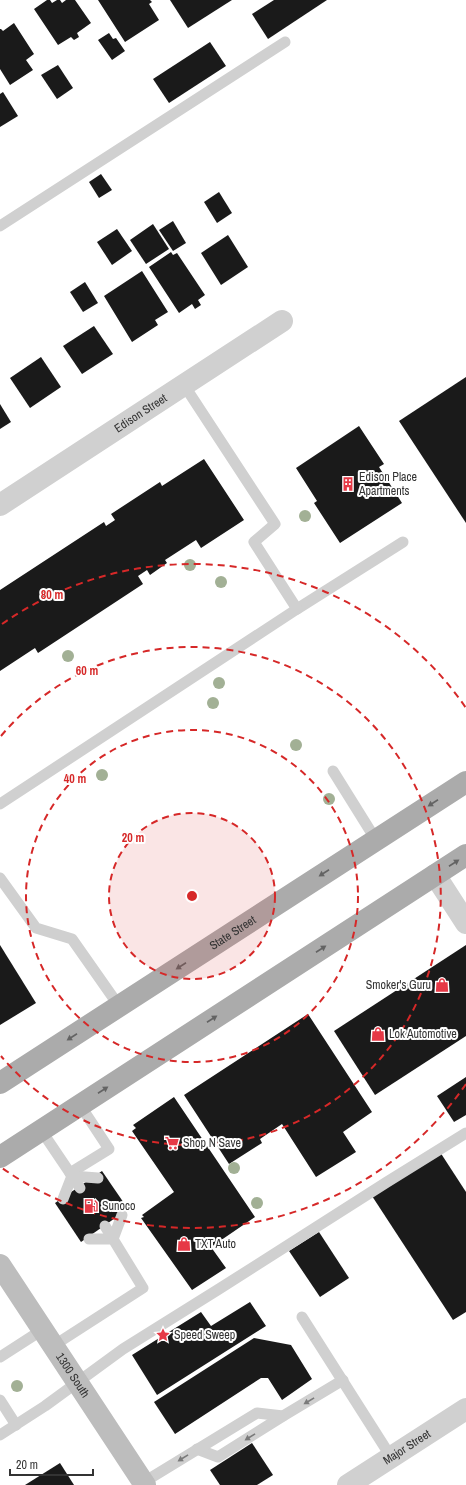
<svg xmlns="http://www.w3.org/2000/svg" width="466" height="1485" font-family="'Archivo Narrow',sans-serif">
<rect width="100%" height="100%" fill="#fff"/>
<g fill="#1a1a1a">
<polygon points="47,0 50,0 52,3 57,0 60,0 62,3 66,0 75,0 91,23 77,33 79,37 74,40 71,37 58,45 34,9"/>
<polygon points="98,0 150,0 152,2 149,4 159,20 125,42"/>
<polygon points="170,0 232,0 188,28"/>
<polygon points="274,0 327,0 268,39 252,14"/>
<polygon points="14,23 34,54 26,60 33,70 10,85 0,69 0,29 1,29 3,31"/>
<polygon points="109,33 113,39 116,38 125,51 112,60 98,40"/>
<polygon points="210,42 226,66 169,103 153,79"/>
<polygon points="58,65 73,88 57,99 41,75"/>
<polygon points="3,92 18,116 0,127 0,94"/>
<polygon points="101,174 112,190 99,198 89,182"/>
<polygon points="219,192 232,213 217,223 204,202"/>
<polygon points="173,221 186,243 173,251 159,230"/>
<polygon points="153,224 169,249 146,264 130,240"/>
<polygon points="117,229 132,251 112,265 97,242"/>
<polygon points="228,235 248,267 221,285 201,253"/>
<polygon points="171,252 173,255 177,253 205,295 198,300 201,305 195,309 192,304 179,313 149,267"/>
<polygon points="142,271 168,312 155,320 158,325 132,342 104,296"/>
<polygon points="85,282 98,303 83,312 70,292"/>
<polygon points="94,326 113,354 82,374 63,346"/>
<polygon points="41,357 61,387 30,408 10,378"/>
<polygon points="466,377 466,523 399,421"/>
<polygon points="0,404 11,422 0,429"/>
<polygon points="359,426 384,464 379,467 402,503 340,543 314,503 317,501 296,468"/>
<polygon points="204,459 244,520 201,548 196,540 165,560 167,563 150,575 147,570 138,576 143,584 38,653 35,648 0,671 0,590 104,522 106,526 115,520 111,514 160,482 162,486"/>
<polygon points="0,945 36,1003 0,1025"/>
<polygon points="466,945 466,1036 375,1095 334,1031"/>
<polygon points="308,1014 372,1112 343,1132 356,1152 316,1177 282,1124 260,1139 262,1143 229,1164 184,1095"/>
<polygon points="466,1077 466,1115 454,1122 437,1096"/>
<polygon points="174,1097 255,1217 211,1247 226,1268 192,1290 141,1218 144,1217 142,1215 174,1192 132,1131 136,1128 133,1125"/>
<polygon points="440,1152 466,1192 466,1312 453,1320 372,1196"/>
<polygon points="102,1171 128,1209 81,1242 55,1203"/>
<polygon points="319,1232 349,1278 320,1297 289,1251"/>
<polygon points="250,1302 266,1326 157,1395 132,1355 201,1312 211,1326"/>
<polygon points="254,1338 291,1345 312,1379 282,1400 268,1378 261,1378 175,1434 154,1402"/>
<polygon points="252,1443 273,1475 257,1485 220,1485 210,1470"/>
<polygon points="60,1463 74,1485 25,1485"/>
</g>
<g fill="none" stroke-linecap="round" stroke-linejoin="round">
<g stroke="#d0d0d0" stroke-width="11">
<polyline points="0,226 285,42"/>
<polyline points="297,609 403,542"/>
<polyline points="333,771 376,840"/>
<polyline points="0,804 297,609 254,542 275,524 184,385"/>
<polyline points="0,878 36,928 72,939 119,1006"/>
<polyline points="41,1130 72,1176 63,1199"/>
<polyline points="70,1173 109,1149 80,1105"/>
<polyline points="72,1176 98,1178"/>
<polyline points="72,1176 80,1188"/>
<polyline points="105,1226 113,1239"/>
<polyline points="113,1239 122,1215"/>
<polyline points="302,1317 391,1457"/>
<polyline points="53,1346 143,1288 113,1239 89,1239"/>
<polyline points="0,1357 42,1330"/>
<polyline points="0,1400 16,1425"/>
<polyline points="0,1435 45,1406 123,1349 219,1289 387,1182 466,1133"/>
<polyline points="197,1449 218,1457 283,1416"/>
<polyline points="144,1482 257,1413 283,1416 343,1380"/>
</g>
<g stroke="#d0d0d0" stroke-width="22">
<path id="s1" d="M0,505L282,321"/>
<polyline points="435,875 466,923"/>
<path id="s2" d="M348,1485L466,1409"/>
</g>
<path stroke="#bdbdbd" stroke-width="22" id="s3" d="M0,1265L145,1485"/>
<g stroke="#ababab" stroke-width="22">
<path id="s4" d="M0,1083L466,782"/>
<polyline points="0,1157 466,855"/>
</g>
</g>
<g fill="#a2b095">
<circle cx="305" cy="516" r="6"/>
<circle cx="190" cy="565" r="6"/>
<circle cx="221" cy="582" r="6"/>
<circle cx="68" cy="656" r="6"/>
<circle cx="219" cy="683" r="6"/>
<circle cx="213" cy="703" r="6"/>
<circle cx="296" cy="745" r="6"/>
<circle cx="102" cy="775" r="6"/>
<circle cx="329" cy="799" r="6"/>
<circle cx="234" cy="1168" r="6"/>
<circle cx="257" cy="1203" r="6"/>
<circle cx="17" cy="1386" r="6"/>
</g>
<defs><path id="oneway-solid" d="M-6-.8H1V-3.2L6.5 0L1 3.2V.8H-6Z"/></defs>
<g fill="#636363">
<use href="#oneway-solid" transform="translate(433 803) rotate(147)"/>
<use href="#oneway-solid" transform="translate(454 863) rotate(-33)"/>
<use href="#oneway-solid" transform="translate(324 873) rotate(147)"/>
<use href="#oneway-solid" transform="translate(321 949) rotate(-33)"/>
<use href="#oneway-solid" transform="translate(181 966) rotate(147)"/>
<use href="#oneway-solid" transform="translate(212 1019) rotate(-33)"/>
<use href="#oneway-solid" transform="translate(72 1037) rotate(147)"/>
<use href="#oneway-solid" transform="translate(103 1090) rotate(-33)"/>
</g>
<g fill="#7a7a7a">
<use href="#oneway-solid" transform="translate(309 1401) rotate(149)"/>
<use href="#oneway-solid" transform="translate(250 1437) rotate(148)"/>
<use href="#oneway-solid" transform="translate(183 1458) rotate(148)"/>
</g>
<circle cx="192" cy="896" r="83" fill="#d62828" fill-opacity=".12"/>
<g fill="none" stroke="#d62828" stroke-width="2" stroke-dasharray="7 5">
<circle cx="192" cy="896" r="83"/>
<circle cx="192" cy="896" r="166"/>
<path d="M1 736A249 249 0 1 1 1 1056"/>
<path d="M466 1084A332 332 0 0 1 2 1168M2 624A332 332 0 0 1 466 708"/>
</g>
<defs>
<symbol id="building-bare" viewBox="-9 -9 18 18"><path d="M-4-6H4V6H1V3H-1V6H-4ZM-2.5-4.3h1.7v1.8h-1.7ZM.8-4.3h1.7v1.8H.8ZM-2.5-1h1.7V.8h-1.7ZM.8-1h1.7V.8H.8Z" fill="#e63946" stroke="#fff" stroke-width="2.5" paint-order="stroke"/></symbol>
<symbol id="shop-bare" viewBox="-9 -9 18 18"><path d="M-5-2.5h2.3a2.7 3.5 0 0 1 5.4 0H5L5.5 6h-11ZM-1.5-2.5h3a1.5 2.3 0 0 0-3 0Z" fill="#e63946" stroke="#fff" stroke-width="2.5" paint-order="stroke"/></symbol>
<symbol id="supermarket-bare" viewBox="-9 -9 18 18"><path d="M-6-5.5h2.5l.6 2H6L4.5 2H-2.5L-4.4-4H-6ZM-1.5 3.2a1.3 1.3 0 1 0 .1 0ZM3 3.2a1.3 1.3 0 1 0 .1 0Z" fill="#e63946" stroke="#fff" stroke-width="2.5" paint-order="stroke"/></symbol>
<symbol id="fuel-bare" viewBox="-9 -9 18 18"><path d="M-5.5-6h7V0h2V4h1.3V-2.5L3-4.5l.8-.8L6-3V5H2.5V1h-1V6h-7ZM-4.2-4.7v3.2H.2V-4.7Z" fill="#e63946" stroke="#fff" stroke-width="2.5" paint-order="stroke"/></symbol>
<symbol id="sight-bare" viewBox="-9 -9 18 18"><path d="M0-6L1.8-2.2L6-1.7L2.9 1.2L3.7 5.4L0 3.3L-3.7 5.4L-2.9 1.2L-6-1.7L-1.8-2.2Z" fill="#e63946" stroke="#fff" stroke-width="2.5" paint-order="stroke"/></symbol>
</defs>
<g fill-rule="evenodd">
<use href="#building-bare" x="338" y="474" width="20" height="20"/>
<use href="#shop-bare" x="432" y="975" width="20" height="20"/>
<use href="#shop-bare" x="368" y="1024" width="20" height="20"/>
<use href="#supermarket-bare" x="162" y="1133" width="20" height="20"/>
<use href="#fuel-bare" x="81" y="1196" width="20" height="20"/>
<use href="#shop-bare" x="174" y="1234" width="20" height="20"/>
<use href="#sight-bare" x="153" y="1325" width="20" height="20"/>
</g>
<g text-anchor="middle" stroke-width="4" stroke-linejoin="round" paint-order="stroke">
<g font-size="12" fill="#333" stroke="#fff">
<text dy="4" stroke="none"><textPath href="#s1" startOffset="168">Edison Street</textPath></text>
<text dy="4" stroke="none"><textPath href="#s4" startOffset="277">State Street</textPath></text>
<text dy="4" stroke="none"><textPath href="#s3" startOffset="132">1300 South</textPath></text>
<text dy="4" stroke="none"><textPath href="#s2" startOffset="70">Major Street</textPath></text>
</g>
<g font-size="12" fill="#333" stroke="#fff" text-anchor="start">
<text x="359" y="481">Edison Place<tspan x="359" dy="14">Apartments</tspan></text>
<text x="431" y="989" text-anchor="end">Smoker's Guru</text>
<text x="389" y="1038">Lok Automotive</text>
<text x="183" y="1147">Shop N Save</text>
<text x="102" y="1210">Sunoco</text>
<text x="195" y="1248">TXT Auto</text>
<text x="174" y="1339">Speed Sweep</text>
</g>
</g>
<circle cx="192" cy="896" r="6" fill="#d62828" stroke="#fff" stroke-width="2"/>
<g font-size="12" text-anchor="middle" font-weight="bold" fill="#d62828" stroke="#fff" stroke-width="4" stroke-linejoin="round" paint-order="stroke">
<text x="52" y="599">80 m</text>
<text x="87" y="675">60 m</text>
<text x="75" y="783">40 m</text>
<text x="133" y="842">20 m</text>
</g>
<path d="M10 1469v6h83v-6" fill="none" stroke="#333333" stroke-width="2"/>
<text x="16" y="1469" font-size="12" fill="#333333" stroke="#ffffff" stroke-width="3" paint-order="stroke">20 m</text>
</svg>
